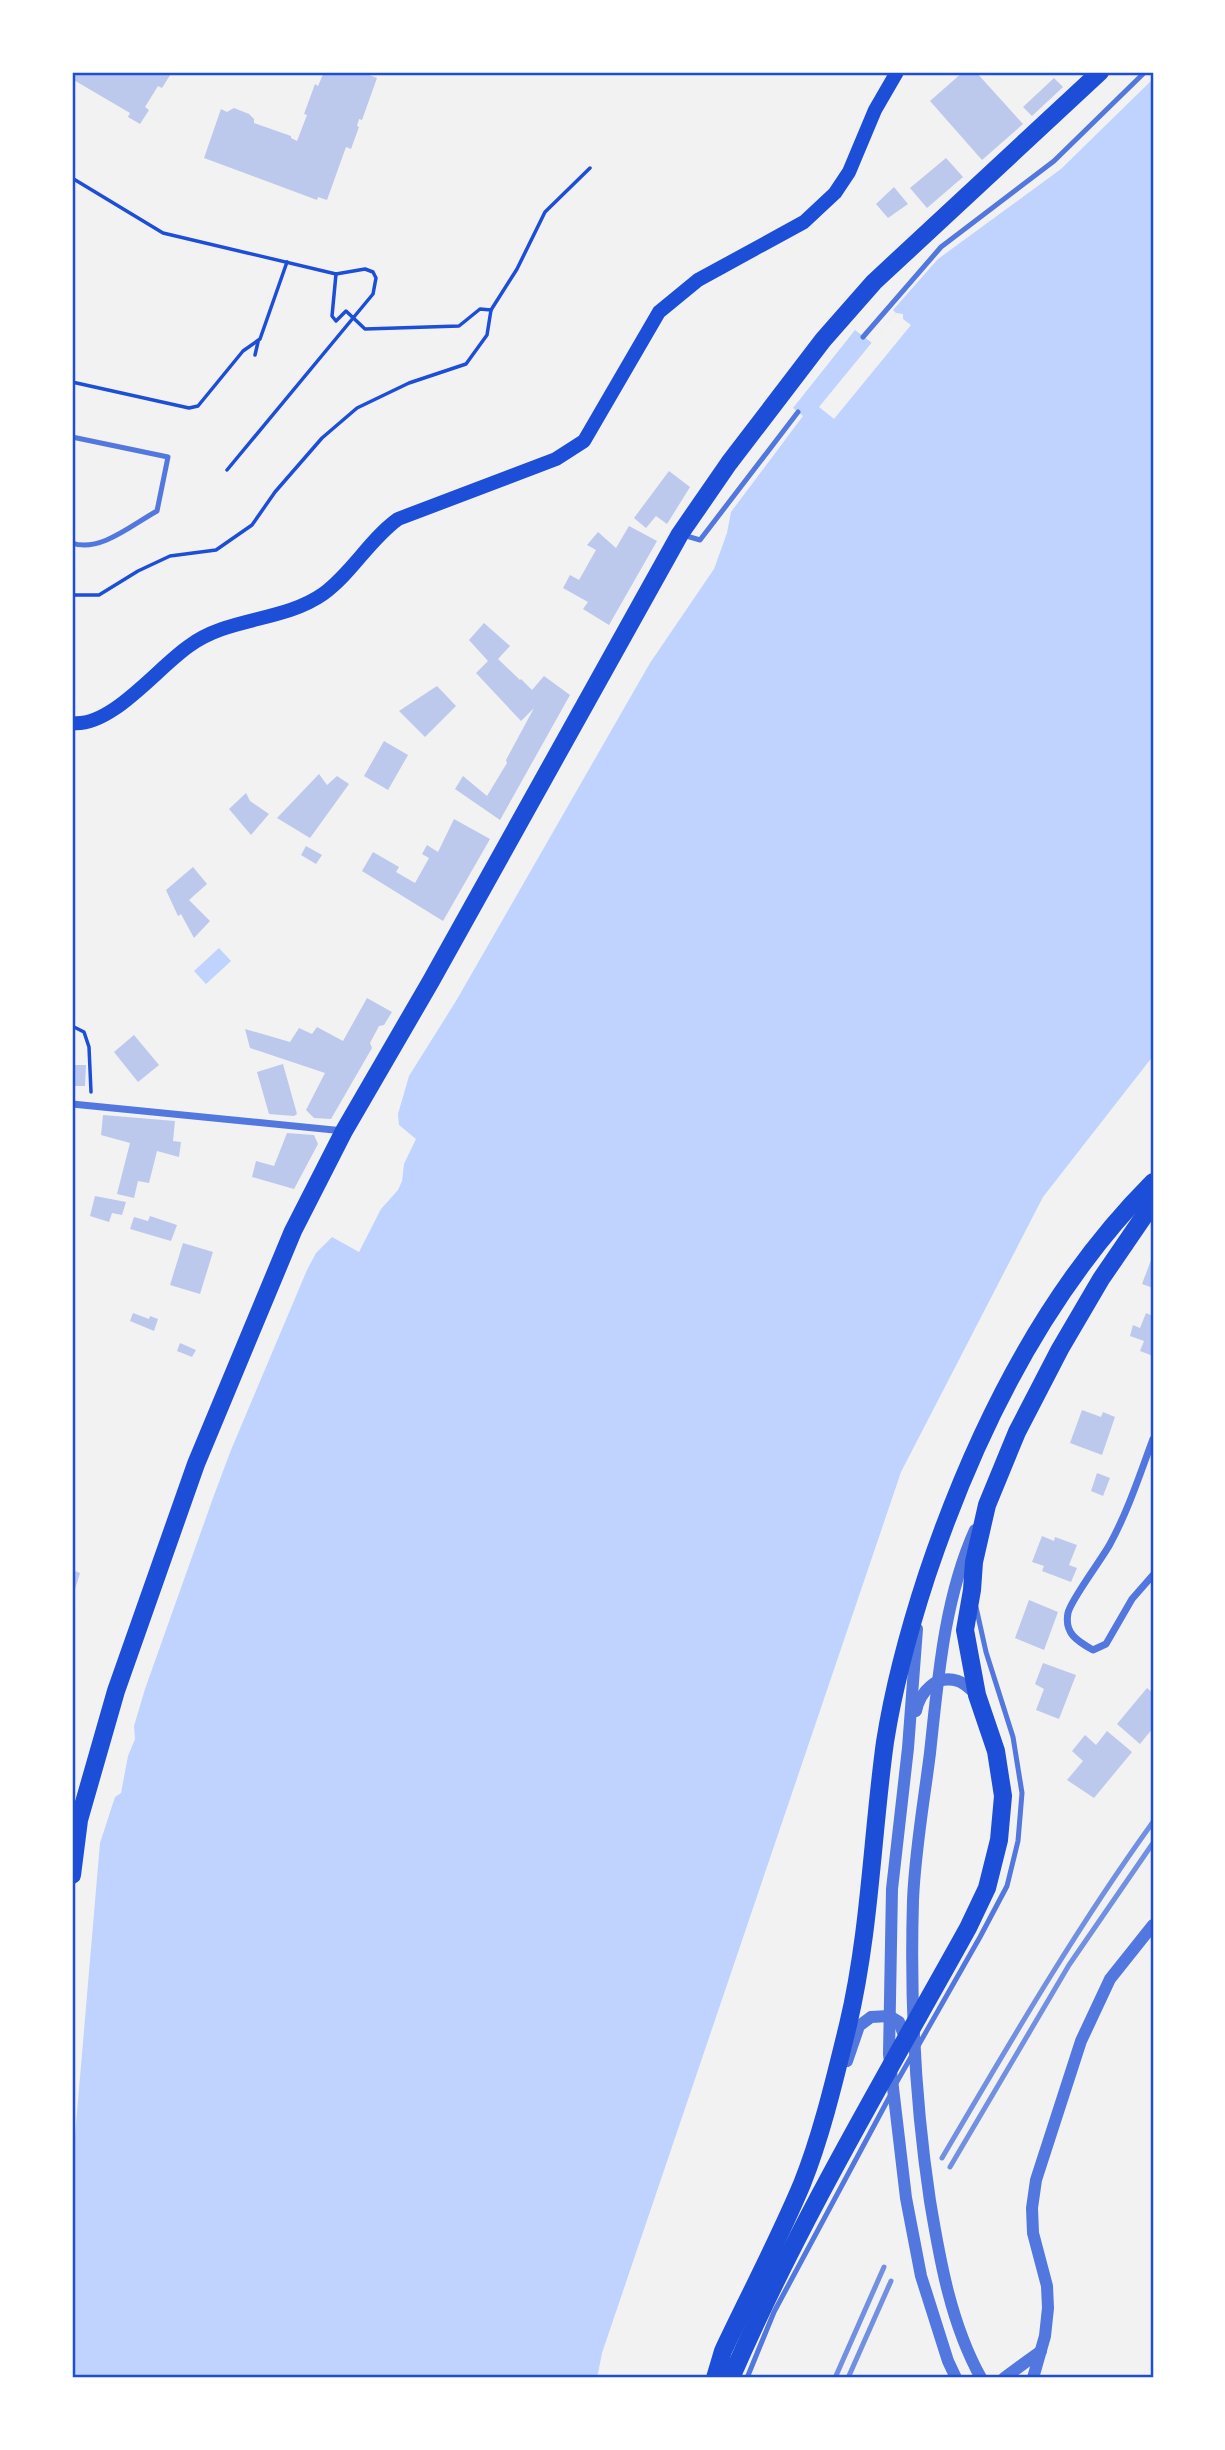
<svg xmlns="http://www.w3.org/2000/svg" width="1225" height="2450" font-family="Raleway,sans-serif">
<rect width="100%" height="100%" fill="#f2f2f2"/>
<g fill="#bfd3fe">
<polygon points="1153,79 1153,1056 1043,1197 901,1472 602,2353 597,2378 72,2378 72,2171 100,1843 115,1797 121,1793 128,1756 135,1739 134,1726 145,1689 213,1498 231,1450 307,1270 316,1253 332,1237 359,1252 381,1209 398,1190 402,1181 404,1164 416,1139 399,1125 398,1114 409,1076 456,1001 650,663 714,569 727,533 731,512 803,416 793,408 855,330 872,343 896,313 893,310 938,259 1061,169"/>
<polygon points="219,948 231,961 206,984 194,971"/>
</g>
<polygon fill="#f2f2f2" points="896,313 903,314 903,319 911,325 834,419 819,407"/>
<g fill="#bdc9ec">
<polygon points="72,72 172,72 162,88 158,86 145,107 149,110 140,124 128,117 130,113 72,79"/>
<polygon points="324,72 368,72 367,74 377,78 362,120 359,119 357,126 359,127 351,149 346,147 327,200 318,197 317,200 204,158 221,109 227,112 234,108 249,114 254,119 254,123 291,136 291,138 297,141 307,115 304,114 315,84 318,86"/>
<polygon points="963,72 976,72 1023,124 982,160 930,101"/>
<polygon points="1054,78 1063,87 1032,116 1023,107"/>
<polygon points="946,158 963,177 927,208 910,188"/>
<polygon points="894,187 908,204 888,218 876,204"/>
<polygon points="669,471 690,487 667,524 656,516 646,528 634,518"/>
<polygon points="629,526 657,541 609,625 583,609 588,602 563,588 570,575 579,580 596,550 587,545 598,532 616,548"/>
<polygon points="484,623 510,646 498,659 520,680 521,679 532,690 544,676 570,695 500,820 455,789 463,776 487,796 507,763 506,760 534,708 521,721 476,673 488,661 469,640"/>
<polygon points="437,686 456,706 425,737 399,711"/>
<polygon points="384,741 408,755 388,790 364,776"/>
<polygon points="319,774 327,785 337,776 349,784 310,838 277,818"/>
<polygon points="246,793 250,801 269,814 251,835 229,809"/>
<polygon points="454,819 490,839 443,921 362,871 373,852 399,867 396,872 415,883 429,858 422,854 427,845 438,852"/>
<polygon points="306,846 322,855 316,864 301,855"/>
<polygon points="193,867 207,884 189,900 210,921 194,938 181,914 178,916 166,890"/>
<polygon points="367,998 392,1012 384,1025 379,1026 370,1043 372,1048 331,1119 314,1118 306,1110 325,1073 250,1048 245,1029 290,1042 299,1028 312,1034 317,1027 343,1041"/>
<polygon points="134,1035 159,1065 138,1082 114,1052"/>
<polygon points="283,1064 297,1114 294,1116 269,1114 257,1072"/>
<polygon points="73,1065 86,1065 85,1086 72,1086"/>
<polygon points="103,1115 175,1121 173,1141 181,1142 179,1157 157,1151 149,1183 138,1181 134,1198 117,1194 130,1143 101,1135"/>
<polygon points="287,1133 314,1135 318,1144 294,1189 252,1177 256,1161 274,1166"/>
<polygon points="95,1196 126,1202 122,1215 112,1213 109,1222 90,1216"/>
<polygon points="150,1216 177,1225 171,1241 130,1229 134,1217 148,1221"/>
<polygon points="183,1243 213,1252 200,1294 170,1285"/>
<polygon points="1153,1255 1153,1288 1142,1284"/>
<polygon points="133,1313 149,1319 150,1316 158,1319 154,1331 130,1321"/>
<polygon points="1146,1313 1153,1316 1153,1356 1140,1351 1144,1341 1130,1336 1133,1325 1140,1328"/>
<polygon points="180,1343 196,1350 192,1357 177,1351"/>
<polygon points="1082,1410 1101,1417 1103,1412 1115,1417 1102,1455 1070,1443"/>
<polygon points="1097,1473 1110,1478 1103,1496 1091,1491"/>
<polygon points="1042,1536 1054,1541 1055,1537 1077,1545 1069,1565 1077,1568 1071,1582 1042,1571 1044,1566 1032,1562"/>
<polygon points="72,1570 80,1573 72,1599"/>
<polygon points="1029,1600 1058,1612 1044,1650 1015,1638"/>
<polygon points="1043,1663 1076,1675 1059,1719 1036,1710 1044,1689 1035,1684"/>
<polygon points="1147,1688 1153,1693 1153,1728 1140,1744 1117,1724"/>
<polygon points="1107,1731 1132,1752 1094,1798 1067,1780 1083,1761 1072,1751 1085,1735 1096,1745"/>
</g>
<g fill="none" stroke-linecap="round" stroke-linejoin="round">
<g stroke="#1d4ed8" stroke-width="3.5">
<polyline points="72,178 163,233 336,274 365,269 373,272 376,278 373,294 227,470"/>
<polyline points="491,310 517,269 545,212 590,168"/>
<polyline points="255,355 258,342"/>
<polyline points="72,382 189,408 198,406 243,351 260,339 287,262"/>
<polyline points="72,595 99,595 138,571 170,556 216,550 252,525 275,492 322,438 357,408 409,383 466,364 487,335 491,310 480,309 459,326 365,329 346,311 336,321 332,316 336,274"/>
<polyline points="72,1026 84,1032 89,1047 91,1092"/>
</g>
<g stroke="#5277de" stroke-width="5">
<polyline points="863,337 941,247 1054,161 1145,72"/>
<path d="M72,437L168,457L157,511C133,524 100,553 72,543"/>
<polyline points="683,535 700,540 798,412"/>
<polyline points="918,2046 980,1937 1007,1886 1018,1841 1022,1793 1013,1737 986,1652 976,1607"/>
<polyline points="895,2085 911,2057"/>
<polyline points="747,2378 774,2312 891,2094"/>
</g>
<g stroke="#5277de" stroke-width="7">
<polyline points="72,1104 344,1131"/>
<path d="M1153,1439C1140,1474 1128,1511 1110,1544C1102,1559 1070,1601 1068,1613C1064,1633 1077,1641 1093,1650L1106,1644L1132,1599L1153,1575"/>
</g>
<g stroke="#5277de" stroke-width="12">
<path d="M975,1530C944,1599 938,1679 930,1753C924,1801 915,1851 913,1900C910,2001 915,2101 930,2201C940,2261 951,2324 981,2378"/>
<polyline points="917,1629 908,1748 892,1889 889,2054 906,2198 921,2276 948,2361 956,2378"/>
<path d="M916,1711C920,1692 936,1674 958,1681C965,1683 972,1691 977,1695"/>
<polyline points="847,2061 859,2026 871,2017 889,2016 899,2022 907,2043"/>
<polyline points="1004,2378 1041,2351"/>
<polyline points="1033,2378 1045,2336 1048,2308 1047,2286 1033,2233 1032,2208 1036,2180 1081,2041 1110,1979 1153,1925"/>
</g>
<path stroke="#1d4ed8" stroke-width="14" d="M72,723C111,728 157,668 189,646C227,617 283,622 323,594C352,573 369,540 398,519L556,459L584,441L659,312L698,280L804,222L835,193L849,172L875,110L897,72"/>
<g stroke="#1d4ed8" stroke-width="18">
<polyline points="72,1875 79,1820 116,1691 196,1464 293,1231 344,1131 431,981 680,534 729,463 823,340 874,282 1100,72"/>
<path d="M715,2378L723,2351C749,2296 778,2241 802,2184C822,2134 835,2078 848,2025C870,1932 872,1836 885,1742C894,1685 909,1630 927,1575C975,1432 1046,1289 1153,1182"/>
<path d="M731,2378C798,2223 886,2076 968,1928L987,1888L999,1840L1003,1796L996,1751L977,1695L965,1630L972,1590L974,1562L987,1505L1017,1432L1060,1349L1101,1279L1153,1203"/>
</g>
<g stroke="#7290e2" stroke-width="5">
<path d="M942,2158C1009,2044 1075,1930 1153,1822"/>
<polyline points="950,2167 1069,1965 1153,1843"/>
<polyline points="835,2378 884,2267"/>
<polyline points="848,2378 891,2281"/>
</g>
</g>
<rect width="1225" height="2450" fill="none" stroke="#ffffff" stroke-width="147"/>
<rect x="74" y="74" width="1078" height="2302" fill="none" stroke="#1d4ed8" stroke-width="2.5"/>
</svg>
